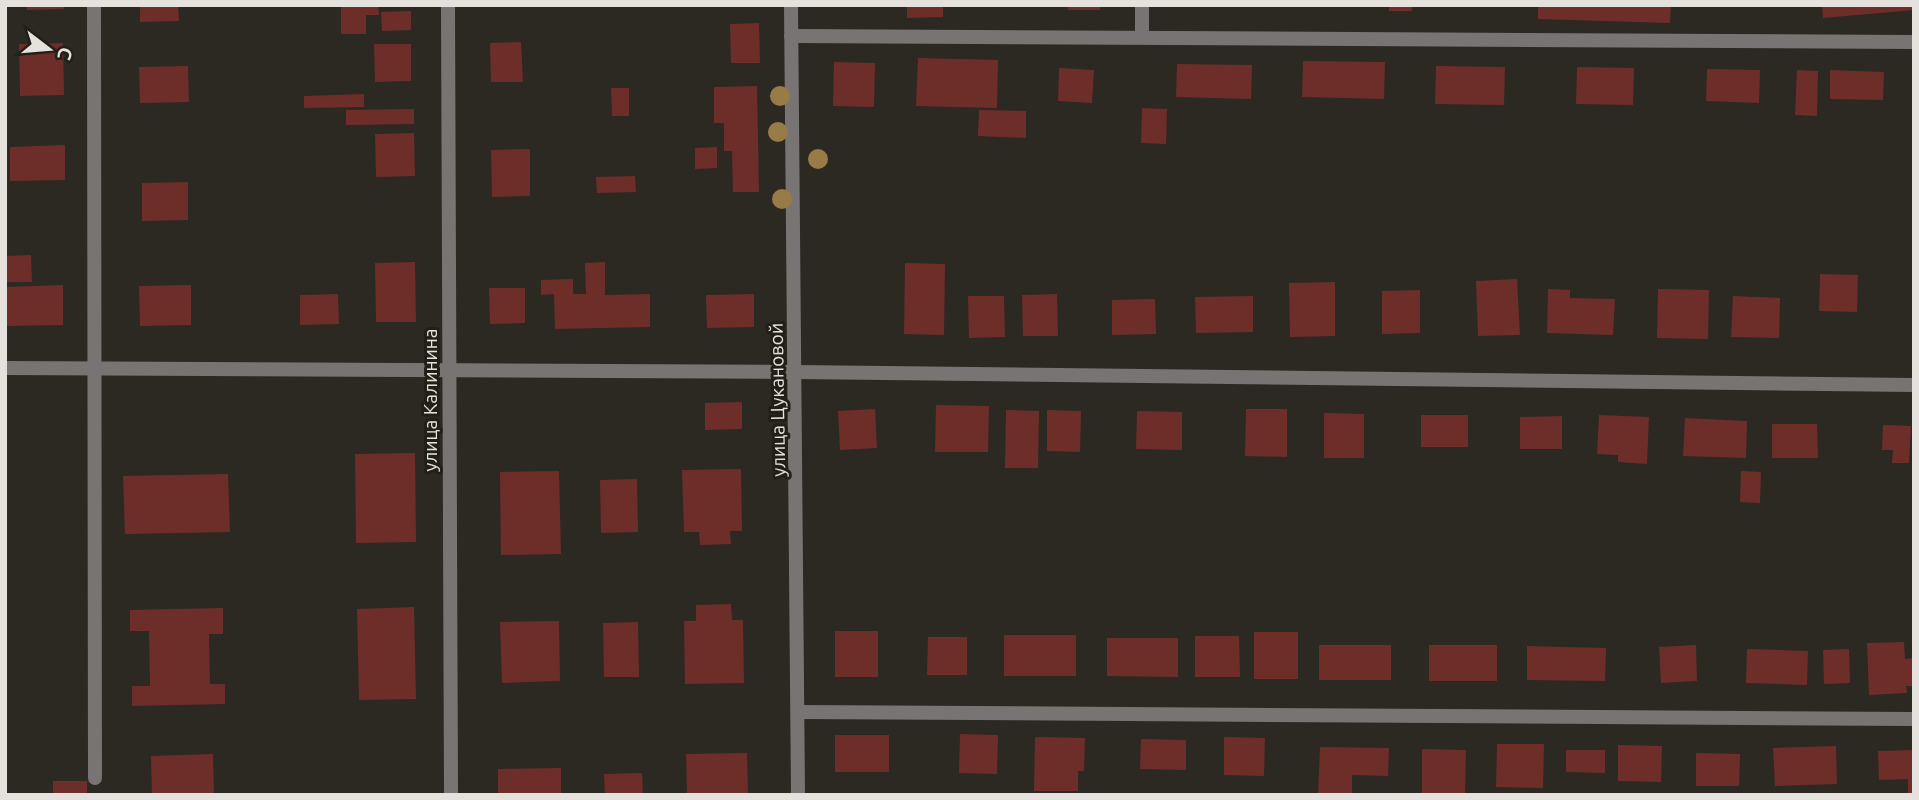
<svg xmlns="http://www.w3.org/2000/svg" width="1919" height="800" font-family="Ubuntu,sans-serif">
<rect width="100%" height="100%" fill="#2c2822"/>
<g fill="#6d2e2a">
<polygon points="27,5 64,5 64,9 27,10"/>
<polygon points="140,5 178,5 179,21 140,22"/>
<polygon points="341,5 378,5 379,15 366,15 366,34 341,34"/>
<polygon points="907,5 943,5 943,17 907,18"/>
<polygon points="1069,5 1100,5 1100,10 1068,10"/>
<rect x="1389" y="5" width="23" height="6"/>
<polygon points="1538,5 1671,5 1670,23 1538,19"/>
<polygon points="1822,5 1914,5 1914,10 1823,18"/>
<polygon points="411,11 411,30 382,31 381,12"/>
<polygon points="759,23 760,63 731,63 730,24"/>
<polygon points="521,42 523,82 491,82 490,43"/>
<polygon points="63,43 64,95 20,96 19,44"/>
<polygon points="374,44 411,44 411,81 375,82"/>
<polygon points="918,58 998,60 997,108 916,106"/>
<polygon points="1303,61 1385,62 1384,99 1302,97"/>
<polygon points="834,62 875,63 874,107 833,106"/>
<polygon points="1177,64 1252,65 1251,99 1176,97"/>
<polygon points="188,66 189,102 140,103 139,67"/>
<polygon points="1436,66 1505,67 1504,105 1435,104"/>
<polygon points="1577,67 1634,68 1633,105 1576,104"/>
<polygon points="1059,68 1094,70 1092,103 1058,101"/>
<polygon points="1707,69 1760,70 1759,103 1706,101"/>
<polygon points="1797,70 1818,71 1817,116 1795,115"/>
<polygon points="1830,70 1884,72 1883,100 1830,99"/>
<polygon points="757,86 759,192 733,192 732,151 724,151 724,123 714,123 714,87"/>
<polygon points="611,88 629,88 629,116 612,116"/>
<polygon points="364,94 364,107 304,108 304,96"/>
<polygon points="1142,108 1167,109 1166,144 1141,143"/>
<polygon points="414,109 414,124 346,125 346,110"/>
<polygon points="979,110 1026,111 1026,138 978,136"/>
<polygon points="414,133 415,176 376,177 375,134"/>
<polygon points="65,145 65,180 10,181 10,147"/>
<polygon points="717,147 717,168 695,169 695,148"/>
<polygon points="530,149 530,196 492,197 491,150"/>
<polygon points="635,176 636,192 597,193 596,177"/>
<polygon points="188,182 188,220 142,221 142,183"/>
<polygon points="31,255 32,282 5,282 5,256"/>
<polygon points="415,262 416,322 376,322 375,263"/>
<polygon points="605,262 605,295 650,294 650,327 555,329 554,294 541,295 541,280 573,279 573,294 586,294 585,263"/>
<polygon points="905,263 945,264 944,335 904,334"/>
<polygon points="1820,274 1858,275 1857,312 1819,311"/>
<polygon points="1517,279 1520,335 1478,336 1476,281"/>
<polygon points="1335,282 1335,336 1290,337 1289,283"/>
<polygon points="63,285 63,325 6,326 6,287"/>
<polygon points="191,285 191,325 140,326 139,286"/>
<polygon points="489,288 525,288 525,323 490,324"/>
<polygon points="1548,289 1570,290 1570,298 1615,299 1613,335 1547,333"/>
<polygon points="1658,289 1709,290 1708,339 1657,338"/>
<polygon points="1420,290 1420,333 1382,334 1382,291"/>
<polygon points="338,294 339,324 300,325 300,295"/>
<polygon points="754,294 754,327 707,328 706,295"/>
<polygon points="1057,294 1058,336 1023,336 1022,295"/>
<polygon points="968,296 1004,296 1005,337 969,338"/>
<polygon points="1253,296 1253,332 1196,333 1195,297"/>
<polygon points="1733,296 1780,298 1779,338 1731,337"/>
<polygon points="1155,299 1156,334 1112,335 1112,300"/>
<polygon points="742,402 742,429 705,430 705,403"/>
<polygon points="936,405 989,406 988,452 935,452"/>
<polygon points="875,409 877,448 840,450 838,411"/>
<polygon points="1246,409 1287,409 1287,457 1245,456"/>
<polygon points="1006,410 1039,411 1038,468 1005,468"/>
<polygon points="1047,410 1081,411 1080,452 1047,451"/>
<polygon points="1137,411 1182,412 1182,450 1136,449"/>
<polygon points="1324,413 1364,414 1364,458 1324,458"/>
<rect x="1421" y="415" width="47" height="32"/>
<polygon points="1599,415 1649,417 1647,464 1618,462 1618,455 1597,454"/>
<polygon points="1562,416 1562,449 1520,449 1520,417"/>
<polygon points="1685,418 1747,421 1746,458 1683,456"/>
<polygon points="1772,424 1817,424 1818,458 1772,458"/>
<polygon points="1883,425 1911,426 1909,463 1892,463 1893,450 1882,450"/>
<polygon points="415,453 416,542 356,543 355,454"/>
<polygon points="741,469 742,531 730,531 731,544 700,545 699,532 684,532 682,470"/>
<polygon points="559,471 561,554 501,555 500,472"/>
<polygon points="1741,471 1761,472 1760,503 1740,502"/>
<polygon points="228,474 230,532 125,534 123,476"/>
<polygon points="637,479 638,532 601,533 600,480"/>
<polygon points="731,604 732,620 743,620 744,683 685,684 684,621 696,621 696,605"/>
<polygon points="414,607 416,699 359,700 357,609"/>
<polygon points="223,608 223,634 209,634 210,684 225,684 225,704 132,706 132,686 150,686 149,631 130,631 130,610"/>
<polygon points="559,621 560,681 502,683 500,622"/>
<polygon points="638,622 639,677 604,677 603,623"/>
<rect x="835" y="631" width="43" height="46"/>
<rect x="1254" y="632" width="44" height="47"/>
<rect x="1004" y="635" width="72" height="41"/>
<polygon points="1195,636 1239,636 1240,677 1195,677"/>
<polygon points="928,637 967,637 967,675 927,675"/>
<polygon points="1107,638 1178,638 1178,677 1107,676"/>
<polygon points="1904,642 1905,659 1914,658 1914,686 1906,686 1907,693 1869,695 1867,643"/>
<rect x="1319" y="645" width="72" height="35"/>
<rect x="1429" y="645" width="68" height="36"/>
<polygon points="1696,645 1697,681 1661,683 1659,647"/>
<polygon points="1527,646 1606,648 1605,681 1527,680"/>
<polygon points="1747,649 1808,651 1807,685 1746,683"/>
<polygon points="1849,649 1850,683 1824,684 1823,650"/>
<polygon points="960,734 998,735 997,774 959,773"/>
<rect x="835" y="735" width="54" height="37"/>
<polygon points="1035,737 1085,738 1084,771 1078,771 1078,791 1034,791"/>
<polygon points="1224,737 1265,738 1264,776 1224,775"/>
<polygon points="1141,739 1186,740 1186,770 1140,769"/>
<polygon points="1497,744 1544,744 1543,788 1496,787"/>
<polygon points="1618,745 1662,746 1661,782 1618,781"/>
<polygon points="1836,746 1837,784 1775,786 1773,748"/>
<polygon points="1320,747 1389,748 1388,776 1352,775 1352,795 1318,795"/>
<polygon points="1422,749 1466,750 1465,795 1422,795"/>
<polygon points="1566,750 1605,750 1605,773 1566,772"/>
<polygon points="1914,750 1914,793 1908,793 1908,779 1879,780 1878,751"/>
<polygon points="747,753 748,795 687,795 686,754"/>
<polygon points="1696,753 1740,754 1739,786 1696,786"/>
<polygon points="213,754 214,795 152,795 151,756"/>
<polygon points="561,768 561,795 498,795 498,769"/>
<polygon points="642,773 643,795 605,795 604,774"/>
<rect x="53" y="781" width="34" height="14"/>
</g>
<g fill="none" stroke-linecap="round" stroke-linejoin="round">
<g stroke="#787473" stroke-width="14">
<polyline points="94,5 95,778"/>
<polyline points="448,5 451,795"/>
<polyline points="791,5 798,795"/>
<polyline points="1142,5 1142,37"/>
<polyline points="791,36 1914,42"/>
<polyline points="5,368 796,372 1914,385"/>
<polyline points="800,712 1914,719"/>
</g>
</g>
<g fill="#997b48">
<circle cx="780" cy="96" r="10"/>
<circle cx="778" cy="132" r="10"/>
<circle cx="818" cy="159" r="10"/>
<circle cx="782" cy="199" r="10"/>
</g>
<g text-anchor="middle" stroke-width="6" stroke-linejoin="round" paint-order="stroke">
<g font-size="19" fill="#e5e2de" stroke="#221f19">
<text transform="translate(430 400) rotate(-90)" y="7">улица Калинина</text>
<text transform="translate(777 400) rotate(-91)" y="7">улица Цукановой</text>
</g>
</g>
<rect width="1919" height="800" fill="none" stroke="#e5e2de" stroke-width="14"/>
<g transform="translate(49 49) rotate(106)" stroke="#221f19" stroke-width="5" paint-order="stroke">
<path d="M0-5L12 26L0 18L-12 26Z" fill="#e5e2de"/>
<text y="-10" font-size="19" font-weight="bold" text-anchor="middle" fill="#e5e2de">С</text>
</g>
</svg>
